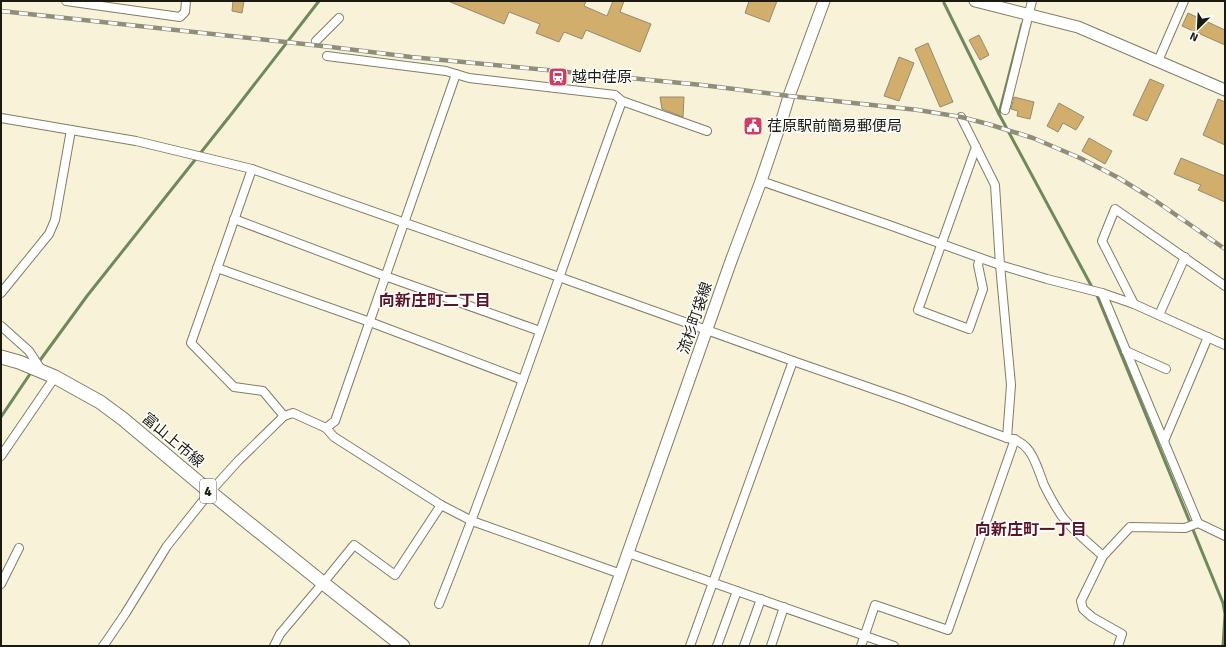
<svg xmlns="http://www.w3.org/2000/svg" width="1226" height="647" font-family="Signika,'Noto Sans JP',sans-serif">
<rect width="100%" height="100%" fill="#f8f3d8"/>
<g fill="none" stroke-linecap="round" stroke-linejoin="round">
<g stroke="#6e895c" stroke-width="3">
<polyline points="944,3 999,114 1093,289"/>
<polyline points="999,114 1022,24"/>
<polyline points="1096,293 1223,603 1225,614 1223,646"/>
<polyline points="38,363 87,296 233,112 319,1"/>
<polyline points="1,417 32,371"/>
</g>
</g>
<g fill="#d2ae6d" stroke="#968972">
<polygon points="233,1 244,1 242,13 232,11"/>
<polygon points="448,1 586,1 584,6 607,16 613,1 624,1 620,12 651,24 640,52 586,30 582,39 564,32 559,42 536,33 540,24 509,12 504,24"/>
<polygon points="749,1 777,1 769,22 745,13"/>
<polygon points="1188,13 1225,30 1225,45 1182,26"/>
<polygon points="979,35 989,55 980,60 969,40"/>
<polygon points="928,43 953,102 940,107 915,49"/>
<polygon points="899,57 914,63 899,101 884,96"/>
<polygon points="1150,79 1164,85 1147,121 1133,115"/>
<polygon points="660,97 684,97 683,117 662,109"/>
<polygon points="1014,97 1034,102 1030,119 1017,116 1018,111 1011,109"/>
<polygon points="1218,99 1225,102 1225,145 1203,135"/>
<polygon points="1059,103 1084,117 1076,130 1063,123 1058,132 1047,126"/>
<polygon points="751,120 760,123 756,133 747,130"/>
<polygon points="1089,138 1112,151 1105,164 1082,151"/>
<polygon points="1181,158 1225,176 1225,202 1198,190 1201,185 1174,174"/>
</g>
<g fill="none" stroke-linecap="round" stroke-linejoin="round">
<defs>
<g id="street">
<polyline points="66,1 180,17 185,12 186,1"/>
<polyline points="316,41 339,18"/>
<polyline points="327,56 446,71 469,78 615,95 622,101 707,131"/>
<polyline points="1158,61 1184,1"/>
<polyline points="1005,110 1032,1"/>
<polyline points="961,117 995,185 1000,265 1011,385 1007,438"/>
<path d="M1,118L136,141L252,169L559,277L793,361L905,400L1007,438C1032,441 1036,465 1044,485C1049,495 1055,506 1061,515C1070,528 1091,545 1103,556"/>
<polyline points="976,147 918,310 969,329 983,289 978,265 980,258"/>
<polyline points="252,169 191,343 234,387 263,391 284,416"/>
<polyline points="761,181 889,225 1000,265 1047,279 1102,293 1134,304 1225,345"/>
<polyline points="234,219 385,276 540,331"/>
<polyline points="217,268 370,322 523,380"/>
<polyline points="1,293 49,234 55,220 71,130"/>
<polyline points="1102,293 1198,523 1225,536"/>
<polyline points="1134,304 1102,241 1115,209 1225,286"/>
<polyline points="1159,315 1185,257"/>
<polyline points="1,326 29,351 42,371"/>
<polyline points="1126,351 1166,369"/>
<polyline points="326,428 335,421 456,74"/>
<polyline points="1164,441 1208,337"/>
<polyline points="1,456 55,377"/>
<polyline points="628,553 894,646"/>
<polyline points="1,584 19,548"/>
<path d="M439,604C505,438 561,269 622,101"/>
<polyline points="103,646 106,642 125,614 167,546 210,492 238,461 284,416 293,413 326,428 334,437 441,505 472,521 621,574"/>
<polyline points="274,646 280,634 328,577 354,545 395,575 441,505"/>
<polyline points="690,646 793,361"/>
<polyline points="717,646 737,591"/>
<polyline points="744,646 761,599"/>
<polyline points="771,646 784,607"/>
<polyline points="861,646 875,605 948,630 1015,439"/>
<polyline points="1118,646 1122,634 1092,617 1083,609 1081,601 1103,556 1130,527 1185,528 1198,523"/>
</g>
<g id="secondary">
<polyline points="975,1 1078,27 1225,90"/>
<polyline points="595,646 731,261 761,181 783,116 789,96 824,1"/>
</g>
<polyline id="primary" points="1,357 19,362 55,377 100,402 123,419 210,492 323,583 403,646"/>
</defs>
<use href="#street" stroke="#827d65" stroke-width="10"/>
<use href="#secondary" stroke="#827d65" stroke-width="13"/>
<use href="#primary" stroke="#827d65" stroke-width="15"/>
<use href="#street" stroke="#fff" stroke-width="8"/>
<use href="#secondary" stroke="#fff" stroke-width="11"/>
<use href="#primary" stroke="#fff" stroke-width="13"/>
<defs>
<polyline id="rail" points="1,11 331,47 411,57 702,85 789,96 918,110 961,117 988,124 1033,138 1080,158 1117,177 1153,199 1225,249"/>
</defs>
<use href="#rail" stroke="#908d7a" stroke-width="4.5"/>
<use href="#rail" stroke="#fff" stroke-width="3" stroke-dasharray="9" stroke-linecap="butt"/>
</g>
<defs>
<symbol id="station-square" viewBox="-11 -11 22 22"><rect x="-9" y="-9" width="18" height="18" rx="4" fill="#cd3e65" stroke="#fff"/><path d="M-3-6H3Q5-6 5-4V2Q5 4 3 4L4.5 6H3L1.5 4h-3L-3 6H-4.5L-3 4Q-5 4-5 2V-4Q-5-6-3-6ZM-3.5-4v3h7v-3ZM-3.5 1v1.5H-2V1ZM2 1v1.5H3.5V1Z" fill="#fff"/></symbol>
<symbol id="civic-square" viewBox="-11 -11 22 22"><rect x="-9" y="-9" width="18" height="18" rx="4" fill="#cd3e65" stroke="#fff"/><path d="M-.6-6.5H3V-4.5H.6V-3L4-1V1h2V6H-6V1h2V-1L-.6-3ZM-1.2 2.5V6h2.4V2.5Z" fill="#fff"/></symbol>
</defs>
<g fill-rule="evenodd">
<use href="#station-square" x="547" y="66" width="22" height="22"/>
<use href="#civic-square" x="742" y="115" width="22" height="22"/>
</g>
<g text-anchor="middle" stroke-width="3" stroke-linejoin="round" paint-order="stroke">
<rect fill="#fff" stroke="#5f5f58" stroke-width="1" x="200" y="479" width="16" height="24" rx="3"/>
<g font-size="14" font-weight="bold" fill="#1b1a10">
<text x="208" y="496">4</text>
</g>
<g font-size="15" fill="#1b1a10" stroke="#fff" text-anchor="start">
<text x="572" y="82">越中荏原</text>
<text x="767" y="131">荏原駅前簡易郵便局</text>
</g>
<g font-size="15" fill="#1b1a10" stroke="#fff">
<text transform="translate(695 318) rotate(-71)" y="5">流杉町袋線</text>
<text transform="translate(173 440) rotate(40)" y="5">富山上市線</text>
</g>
<g font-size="16" font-weight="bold" fill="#5a1629" stroke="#fff">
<text x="435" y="306">向新庄町二丁目</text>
<text x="1031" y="535">向新庄町一丁目</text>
</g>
</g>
<rect width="1226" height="647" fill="none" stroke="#1b1a10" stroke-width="4"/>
<g transform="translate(1198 28) rotate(204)" stroke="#ffffff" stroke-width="3" paint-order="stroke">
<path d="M0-3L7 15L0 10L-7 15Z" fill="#1b1a10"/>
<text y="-6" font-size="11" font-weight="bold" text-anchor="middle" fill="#1b1a10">N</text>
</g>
</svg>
